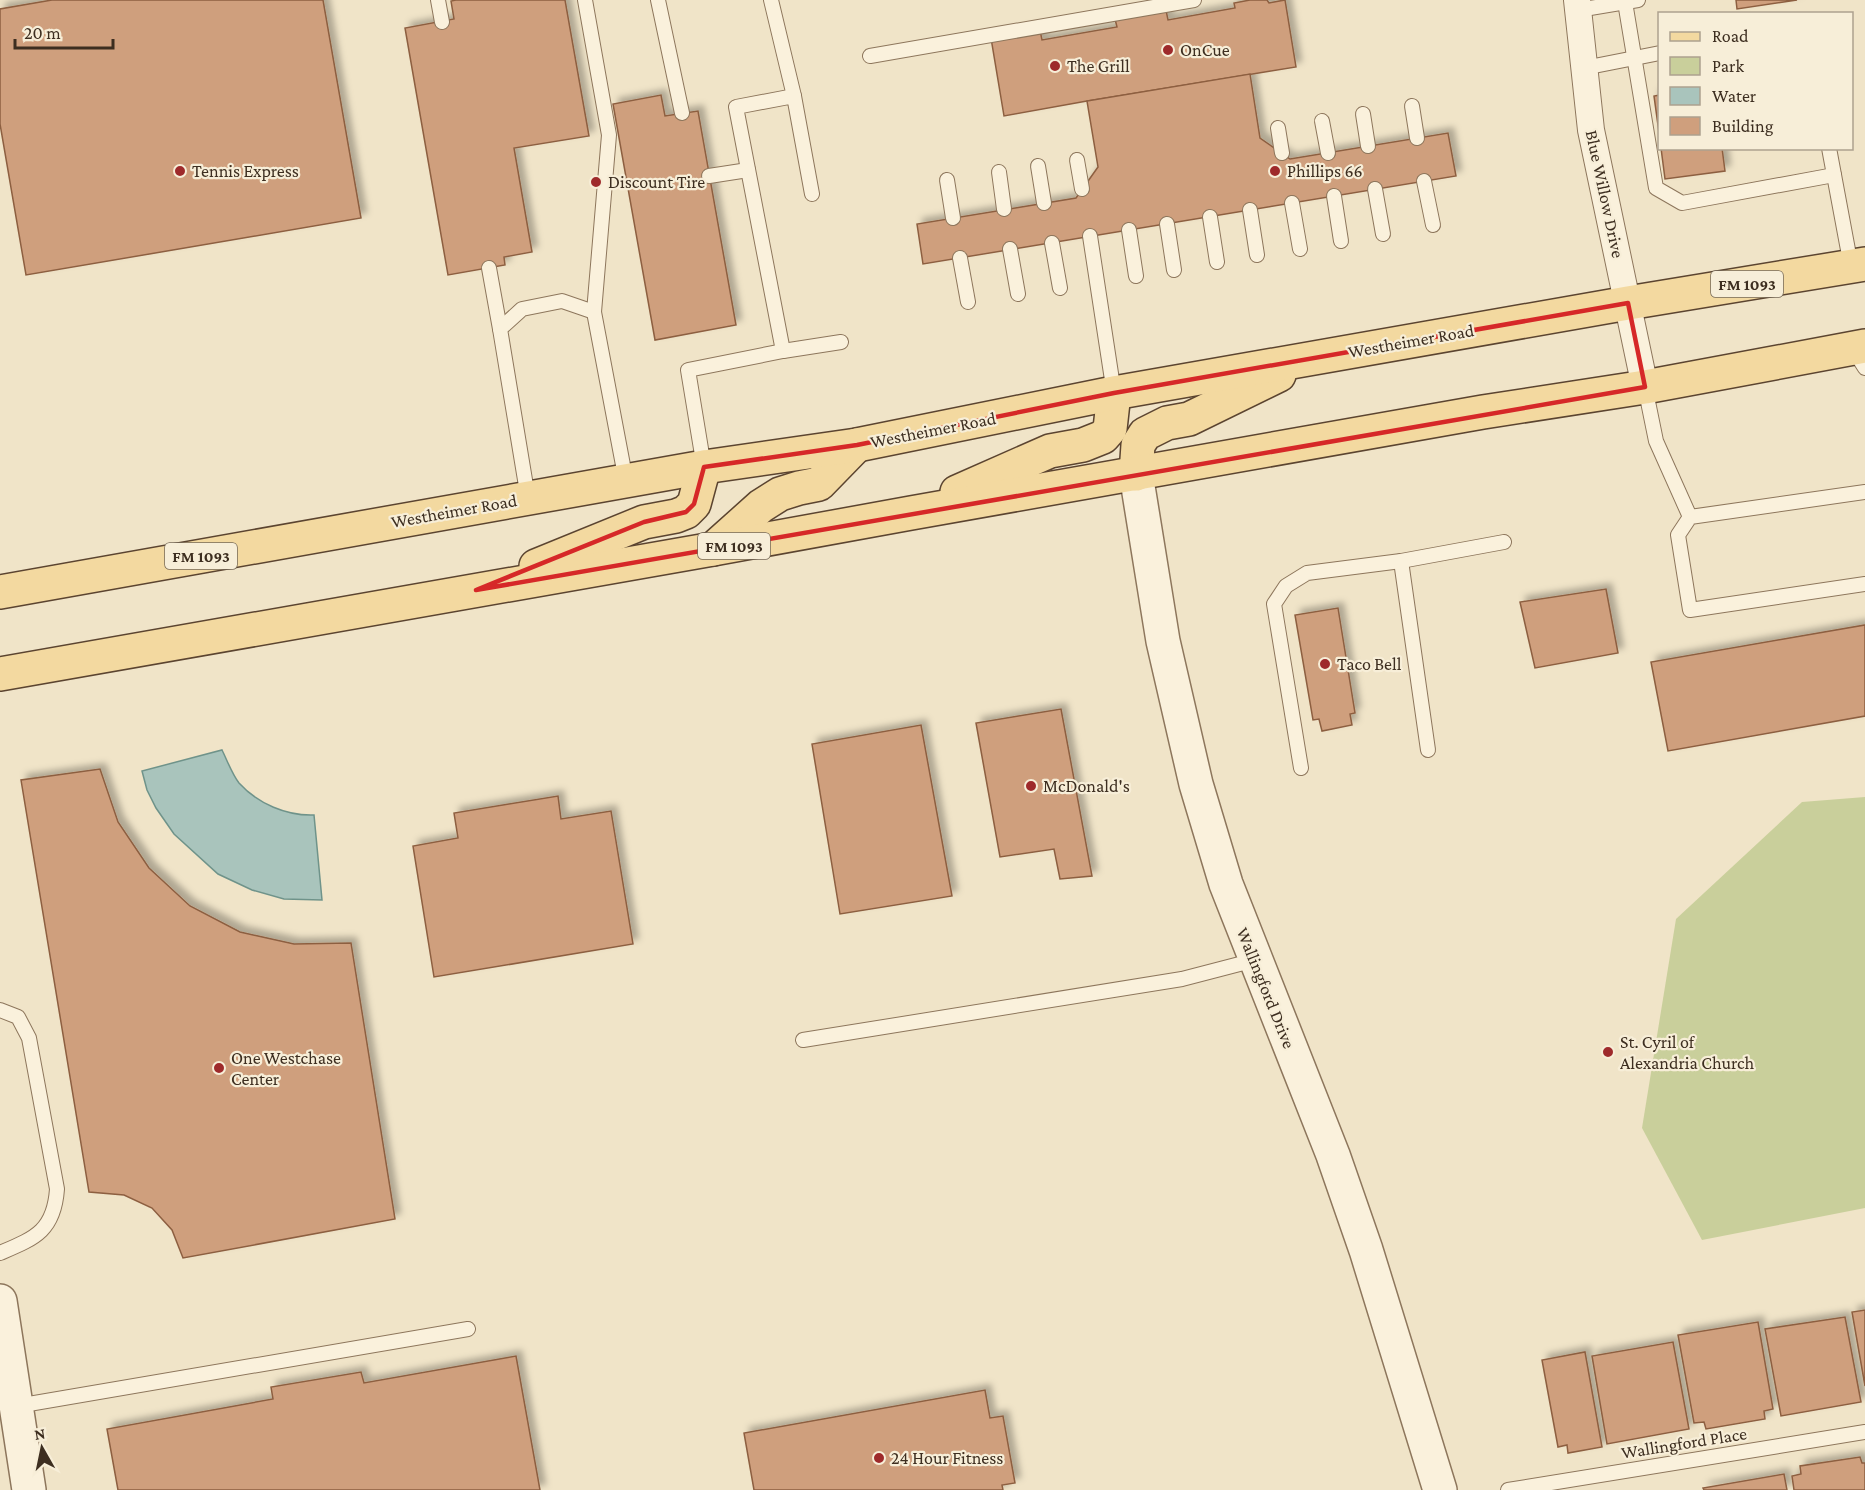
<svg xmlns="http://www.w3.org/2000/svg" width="1865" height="1490" font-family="'Crimson Pro',serif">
<defs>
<filter id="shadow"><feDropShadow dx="5.5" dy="-5.5" stdDeviation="3" flood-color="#0004"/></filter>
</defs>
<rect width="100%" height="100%" fill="#f0e4c8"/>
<polygon fill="#c9cf9b" points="1865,797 1865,1208 1702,1240 1642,1128 1676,919 1802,802"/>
<path fill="#a9c4bc" stroke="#6f938a" stroke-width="1.5" d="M222,750C227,760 232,774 239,783C258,804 287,816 314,815L322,900L284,899L252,890L218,874L174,834L156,808L147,790L142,771Z"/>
<g fill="#cf9f7d" stroke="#8d5f41" stroke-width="1.5" filter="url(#shadow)">
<polygon points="52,0 323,0 361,218 26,275 0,124 0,9"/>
<polygon points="456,0 565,0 589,136 514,148 532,252 504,257 505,265 448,275 405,28 454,19 451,1"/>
<polygon points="1250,0 1267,0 1269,3 1285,0 1296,67 1087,101 1004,116 991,38 1040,30 1042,40 1117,27 1115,19 1166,10 1168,20 1235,8 1234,3"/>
<polygon points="1736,0 1797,0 1737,9"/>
<polygon points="1250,74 1260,138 1290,159 1448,133 1456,176 923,264 917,224 1076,198 1098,167 1087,101"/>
<polygon points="661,95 665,116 698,111 736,325 655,340 613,104"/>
<polygon points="1660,95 1660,140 1654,96"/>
<polygon points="1661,148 1722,148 1725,171 1665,179"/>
<polygon points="1606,589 1618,653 1535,668 1520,602"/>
<polygon points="1338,608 1355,713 1350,714 1352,725 1322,731 1319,719 1313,720 1295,615"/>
<polygon points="1865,625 1865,716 1668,751 1651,662"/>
<polygon points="1061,709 1092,876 1060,879 1054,849 1000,857 976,723"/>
<polygon points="921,725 952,896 840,914 812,744"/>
<polygon points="100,769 118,822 149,868 190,906 240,932 294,944 351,943 395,1219 183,1258 172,1230 152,1208 124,1195 89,1192 21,780"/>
<polygon points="558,796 561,819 611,811 633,944 434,977 413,846 458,838 454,813"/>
<polygon points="1865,1310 1865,1386 1852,1312"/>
<polygon points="1845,1317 1861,1402 1781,1416 1765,1329"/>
<polygon points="1758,1322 1773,1409 1764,1411 1765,1419 1706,1429 1704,1422 1694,1423 1678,1335"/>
<polygon points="1673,1342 1689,1429 1607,1444 1592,1356"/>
<polygon points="1585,1352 1602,1447 1568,1453 1567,1445 1558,1447 1542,1360"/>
<polygon points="516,1356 540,1490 118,1490 107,1429 273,1399 271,1387 361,1372 364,1383"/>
<polygon points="985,1390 990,1418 1003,1416 1015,1483 1002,1485 1003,1490 754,1490 744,1433"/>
<polygon points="1860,1457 1862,1463 1865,1463 1865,1490 1794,1490 1792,1476 1801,1474 1800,1466"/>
<polygon points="1784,1474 1787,1490 1704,1490 1703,1488"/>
</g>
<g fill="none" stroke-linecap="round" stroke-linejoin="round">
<defs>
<g id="service">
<polyline points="438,0 442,22"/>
<polyline points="585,0 609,135 594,312"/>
<polyline points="658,0 682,113"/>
<polyline points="771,0 794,96"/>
<polyline points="1625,2 1656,188 1682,203 1834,175"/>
<polyline points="1578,10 1638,0"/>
<polyline points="870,56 1194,0"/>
<polyline points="1584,68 1660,53"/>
<polyline points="1412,106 1417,138"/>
<polyline points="1363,114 1368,146"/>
<polyline points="1322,121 1328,153"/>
<polyline points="1278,128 1282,153"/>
<polyline points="1829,148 1851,266"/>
<polyline points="1077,160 1082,189"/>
<polyline points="1038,166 1044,203"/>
<polyline points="999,172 1004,209"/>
<polyline points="709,176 748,170"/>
<polyline points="947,180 953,218"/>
<polyline points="1424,181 1433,225"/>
<polyline points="1375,189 1383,234"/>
<polyline points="1334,196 1341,241"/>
<polyline points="1292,203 1300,249"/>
<polyline points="1250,210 1257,255"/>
<polyline points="1210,217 1217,262"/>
<polyline points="1167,224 1174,270"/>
<polyline points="1129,230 1136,276"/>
<polyline points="1090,236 1114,393"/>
<polyline points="1052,243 1060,288"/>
<polyline points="1010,249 1018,294"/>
<polyline points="960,258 968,302"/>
<polyline points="489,268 500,329"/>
<polyline points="1853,349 1865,368"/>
<polyline points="783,351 736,107 794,96 812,194"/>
<polyline points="1645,387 1656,441 1690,517"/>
<polyline points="704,467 688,370 783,351 841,342"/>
<polyline points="1865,492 1690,517 1678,535 1690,610 1865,584"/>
<polyline points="528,498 500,329 522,309 562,301 594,312 626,481"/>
<polyline points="1401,561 1428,750"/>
<polyline points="1301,768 1274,604 1286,586 1307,573 1401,561 1504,542"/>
<path d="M0,1010L18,1017L29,1038L57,1189C54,1231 35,1238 0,1253"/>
<polyline points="803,1040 1182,979 1255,960"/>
<polyline points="17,1406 468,1329"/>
<polyline points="1508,1490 1865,1432"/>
</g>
<polyline id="minor" points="1577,0 1591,130 1645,387"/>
<g id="tertiary">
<polyline points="1136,474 1163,641 1196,784 1226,884 1333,1155 1366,1250 1440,1490"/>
<polyline points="0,1301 29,1490"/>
</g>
<g id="primary">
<polyline points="1136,474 1138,445 1145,434 1167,423 1189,419 1279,375"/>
<polyline points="957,492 1050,451 1083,445 1103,437 1110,429 1114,393"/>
<polyline points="713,549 761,506 780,494 799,488 819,484 857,445"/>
<polyline points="536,566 644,522 676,516 686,512 694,504 704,467"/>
<polyline points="0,592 704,467 857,445 1114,393 1628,303 1865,264"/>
<polyline points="0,674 713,549 911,513 1483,412 1645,387 1865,346"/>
</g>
</defs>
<use href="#service" stroke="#8d765c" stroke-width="16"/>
<use href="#minor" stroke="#8d765c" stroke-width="28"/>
<use href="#tertiary" stroke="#8d765c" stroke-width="36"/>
<use href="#primary" stroke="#5b4430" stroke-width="36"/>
<use href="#service" stroke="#faf1dc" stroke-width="14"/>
<use href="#minor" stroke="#faf1dc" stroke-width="26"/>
<use href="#tertiary" stroke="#faf1dc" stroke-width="33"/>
<use href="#primary" stroke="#f3d9a0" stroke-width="33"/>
</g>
<path fill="none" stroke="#d62828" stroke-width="4.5" stroke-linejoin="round" d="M1628,303L1645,387L476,590L644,522L686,512L694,504L704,467L857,445L1114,393Z"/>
<g fill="#9e2a2b" stroke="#f7eed8" stroke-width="2">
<circle cx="1168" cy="50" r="6"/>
<circle cx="1055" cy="66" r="6"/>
<circle cx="180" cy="171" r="6"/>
<circle cx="1275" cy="171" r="6"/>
<circle cx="596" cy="182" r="6"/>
<circle cx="1325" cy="664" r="6"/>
<circle cx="1031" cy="786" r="6"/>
<circle cx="1608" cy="1052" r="6"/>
<circle cx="219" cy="1068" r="6"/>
<circle cx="879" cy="1458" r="6"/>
</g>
<g text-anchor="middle" stroke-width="4.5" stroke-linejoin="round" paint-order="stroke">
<g fill="#f7eed8" stroke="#756857" stroke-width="1.5">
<rect x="1711" y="271" width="72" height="26" rx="4.5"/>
<rect x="698" y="533" width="72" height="26" rx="4.5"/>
<rect x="165" y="543" width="72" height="26" rx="4.5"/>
</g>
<g font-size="16" font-weight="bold" fill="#3d2e20">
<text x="1747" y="290">FM 1093</text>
<text x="734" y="552">FM 1093</text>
<text x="201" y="562">FM 1093</text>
</g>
<g font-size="18" fill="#3d2e20" stroke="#f7eed8" text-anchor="start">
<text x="1180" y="56">OnCue</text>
<text x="1067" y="72">The Grill</text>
<text x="192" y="177">Tennis Express</text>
<text x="1287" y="177">Phillips 66</text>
<text x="608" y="188">Discount Tire</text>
<text x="1337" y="670">Taco Bell</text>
<text x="1043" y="792">McDonald's</text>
<text x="1620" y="1048">St. Cyril of<tspan x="1620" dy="21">Alexandria Church</tspan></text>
<text x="231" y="1064">One Westchase<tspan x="231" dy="21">Center</tspan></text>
<text x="891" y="1464">24 Hour Fitness</text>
</g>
<g font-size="18" fill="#3d2e20" stroke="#f7eed8">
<text transform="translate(1605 194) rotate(78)" y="6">Blue Willow Drive</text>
<text transform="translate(1411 341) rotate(-10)" y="6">Westheimer Road</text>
<text transform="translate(933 430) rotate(-11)" y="6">Westheimer Road</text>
<text transform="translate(454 511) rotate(-10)" y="6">Westheimer Road</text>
<text transform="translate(1266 988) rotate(68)" y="6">Wallingford Drive</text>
<text transform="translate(1684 1443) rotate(-9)" y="6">Wallingford Place</text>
</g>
</g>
<rect x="1658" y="12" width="195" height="138" fill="#f7eed8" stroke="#ada18e" stroke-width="1.5"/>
<rect x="1670" y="32" width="30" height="9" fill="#f3d9a0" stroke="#ada18e" stroke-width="1.5"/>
<text x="1712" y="42" font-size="18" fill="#3d2e20">Road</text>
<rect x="1670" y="57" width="30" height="18" fill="#c9cf9b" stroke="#ada18e" stroke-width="1.5"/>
<text x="1712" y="72" font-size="18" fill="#3d2e20">Park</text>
<rect x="1670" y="87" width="30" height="18" fill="#a9c4bc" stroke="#ada18e" stroke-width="1.5"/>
<text x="1712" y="102" font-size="18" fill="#3d2e20">Water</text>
<rect x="1670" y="117" width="30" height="18" fill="#cf9f7d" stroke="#ada18e" stroke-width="1.5"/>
<text x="1712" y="132" font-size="18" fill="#3d2e20">Building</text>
<g transform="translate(42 1448) rotate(351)" stroke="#f7eed8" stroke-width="4.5" paint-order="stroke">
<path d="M0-4.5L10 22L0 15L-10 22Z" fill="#3d2e20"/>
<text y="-9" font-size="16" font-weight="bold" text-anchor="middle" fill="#3d2e20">N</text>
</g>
<path d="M15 39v9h98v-9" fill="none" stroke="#3d2e20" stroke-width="3"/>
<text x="24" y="39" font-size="18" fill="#3d2e20" stroke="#f7eed8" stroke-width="4.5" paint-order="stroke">20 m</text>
</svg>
